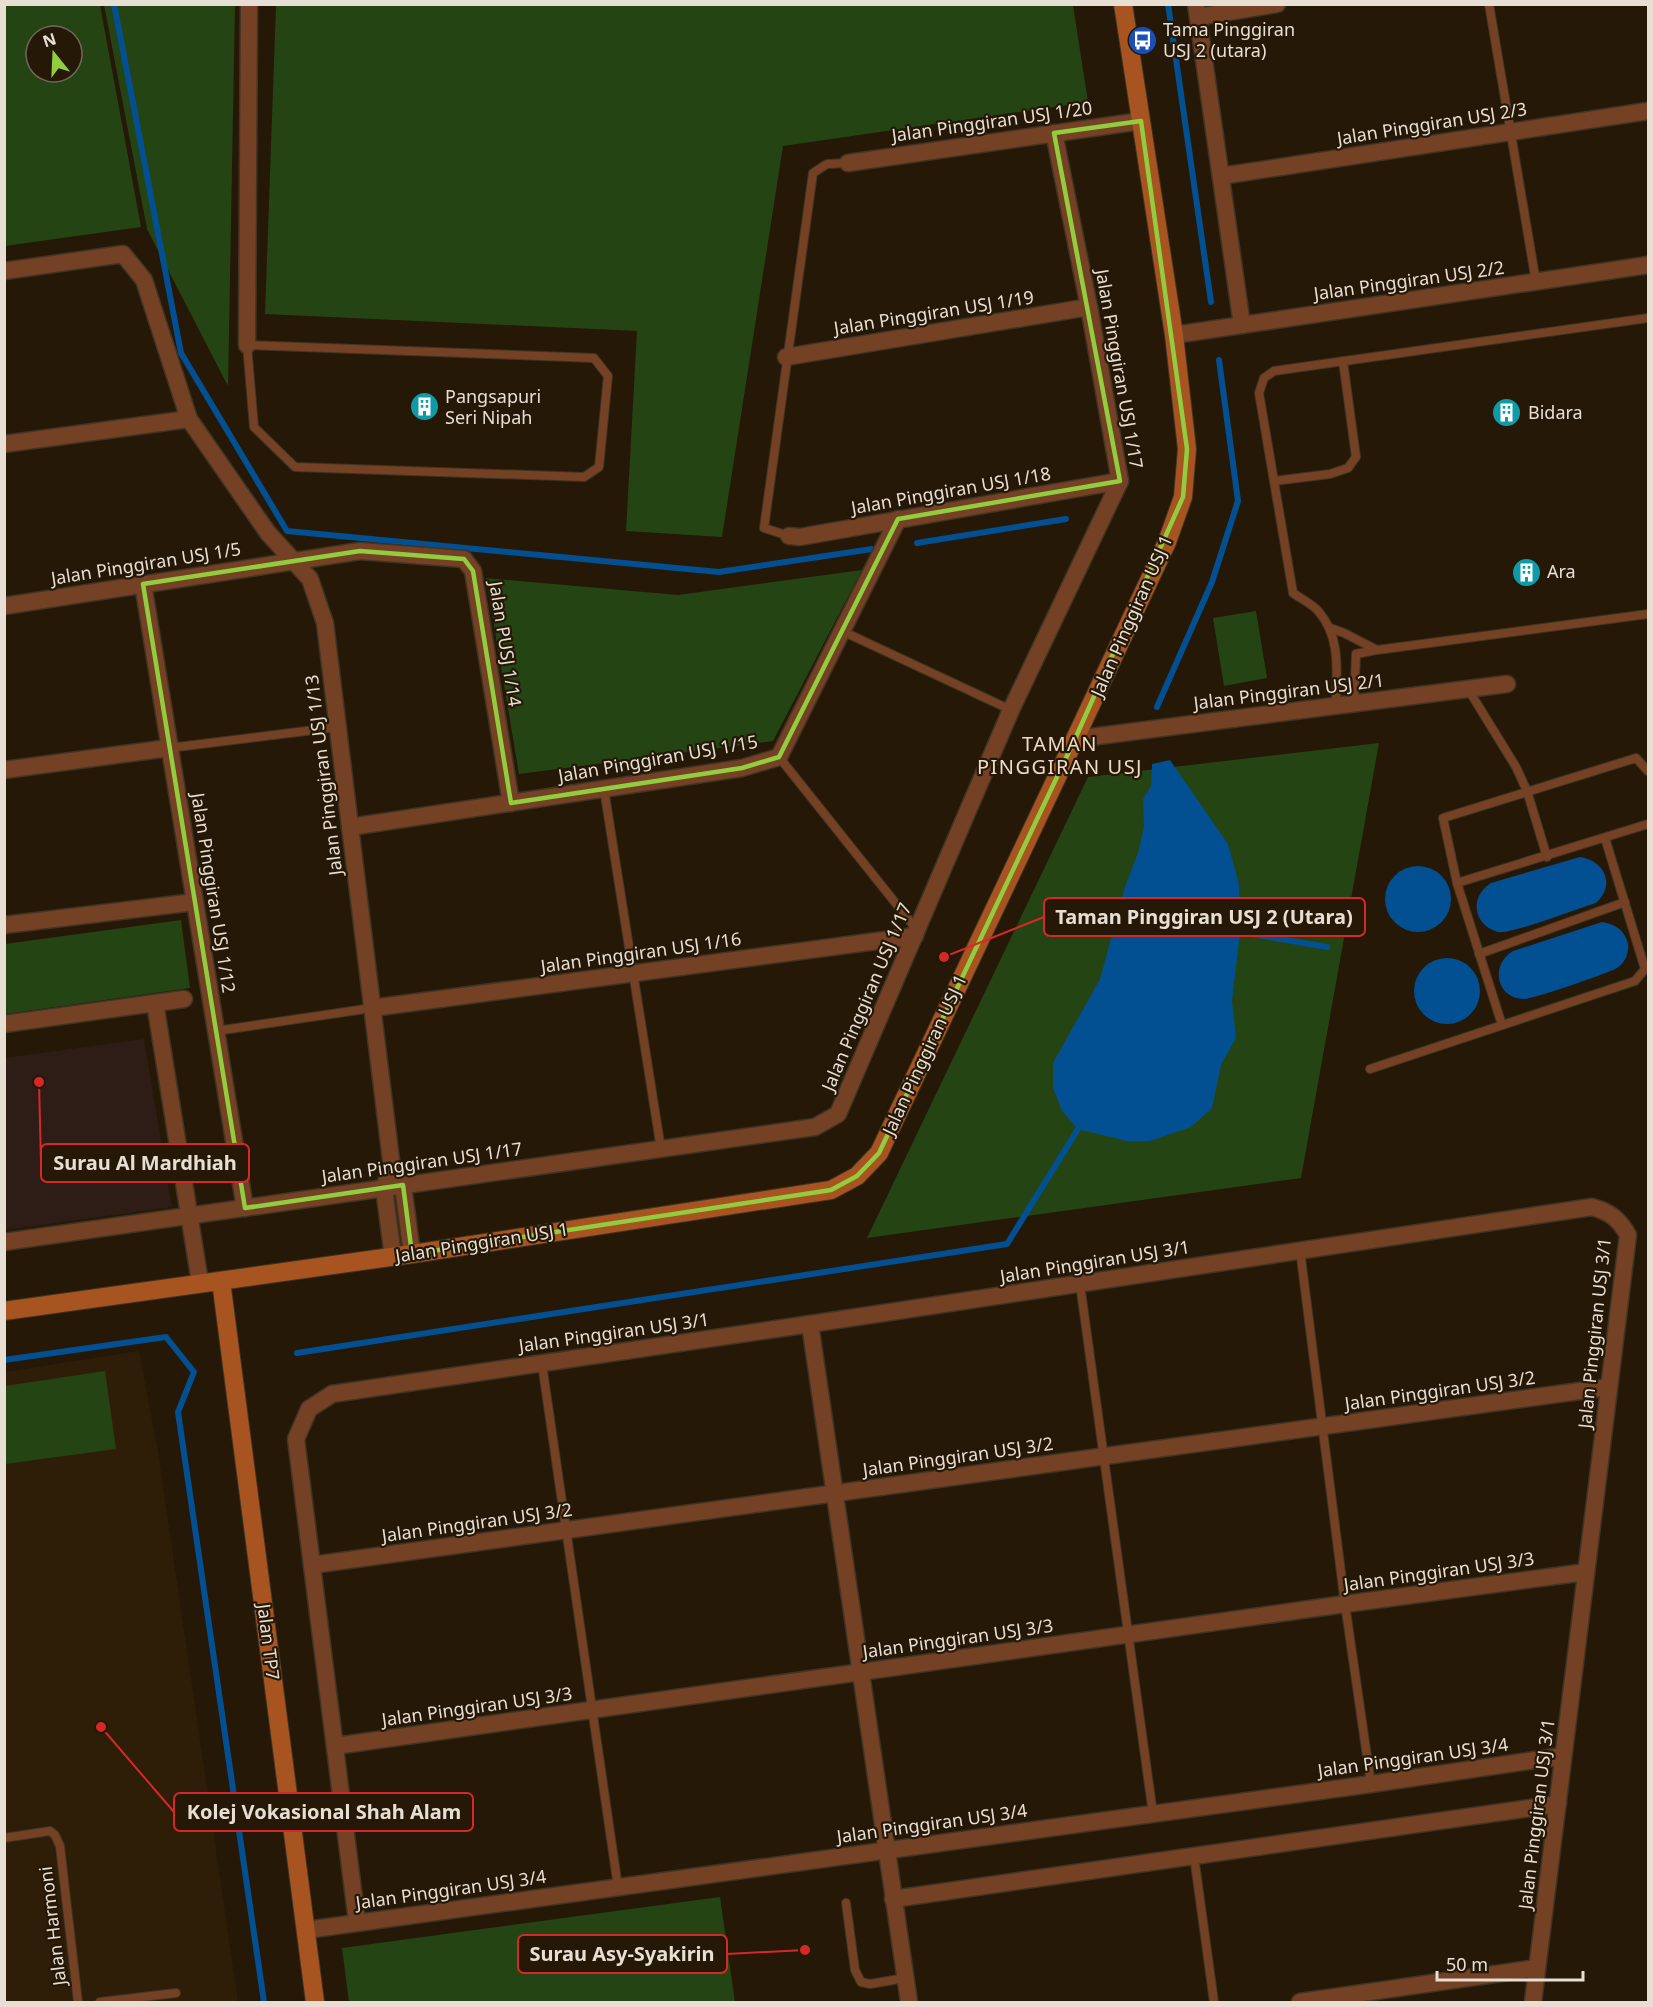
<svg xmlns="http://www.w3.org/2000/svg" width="1653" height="2007" font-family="'Noto Sans',sans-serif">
<rect width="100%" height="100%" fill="#251807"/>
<polygon fill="#2e1d17" points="144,1039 172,1207 5,1230 5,1058"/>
<polygon fill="#2f1e07" points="139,1351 158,1452 238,2002 5,2002 5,1372"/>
<g fill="#254413" fill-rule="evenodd">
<path d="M4,5H100L141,227L5,246ZM36,36H72V72H36Z"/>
<polygon points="104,5 235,5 228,386 147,229"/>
<polygon points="276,5 1073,5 1088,102 783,146 722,537 626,531 637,331 265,314"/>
<polygon points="862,570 773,741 519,774 486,578 678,595"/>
<polygon points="1256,611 1267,678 1224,686 1213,618"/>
<polygon points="1379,743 1301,1178 867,1238 1088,777"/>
<polygon points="181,920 190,988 5,1014 5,944"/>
<polygon points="105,1371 116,1449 5,1464 5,1386"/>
<polygon points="720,1897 735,2002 349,2002 342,1948"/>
</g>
<g fill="#025091">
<polygon points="1170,760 1228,844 1239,884 1240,932 1232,1001 1236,1038 1221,1065 1212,1108 1191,1127 1150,1141 1131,1142 1078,1129 1062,1111 1053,1088 1053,1063 1100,979 1125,887 1139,850 1144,826 1143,799 1151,786 1152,764"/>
<path d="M1580,857C1605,861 1616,885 1596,903C1579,908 1510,935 1498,932C1473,925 1469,897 1491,883Z"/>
<circle cx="1418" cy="899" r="33"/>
<path d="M1602,922C1615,924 1625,930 1628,944C1629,953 1625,963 1617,968C1609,973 1533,999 1525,999C1497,1000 1489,965 1513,951Z"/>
<circle cx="1447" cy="991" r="33"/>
</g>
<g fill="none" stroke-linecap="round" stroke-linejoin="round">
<g stroke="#025091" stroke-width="6">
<polyline points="114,4 181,353 287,531 719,572 872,549"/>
<polyline points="1168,4 1211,302"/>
<polyline points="917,543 1066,519"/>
<polyline points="1157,707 1212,582 1238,501 1219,360"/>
<polyline points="1240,932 1327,947"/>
<polyline points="297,1353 1007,1244 1078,1129"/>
<polyline points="4,1360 166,1337 194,1372 178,1412 264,2002"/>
</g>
<defs>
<g id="lane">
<polyline points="1489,4 1536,282"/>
<polygon points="247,345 594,358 608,376 599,467 584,477 295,467 254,427"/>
<polyline points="1274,481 1330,474 1348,468 1356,457 1343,361"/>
<polyline points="789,536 764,528 813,173 827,164 848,163"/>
<polyline points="1330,628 1344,633 1377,650 1648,614"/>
<polyline points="842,631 1011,710"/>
<polyline points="1468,689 1516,767 1527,791 1547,857"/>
<polyline points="1354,704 1356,654 1376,650"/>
<path d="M1336,706C1336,674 1342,639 1319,612C1313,604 1301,599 1293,593L1259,393L1264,378L1274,371L1648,318"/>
<polyline points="169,748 338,727"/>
<polyline points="779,757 917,930"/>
<polyline points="604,789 661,1149"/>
<polyline points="1457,883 1648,824"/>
<polyline points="1479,954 1625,902"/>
<polyline points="1502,1025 1457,883 1443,818 1636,758 1648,771"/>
<polyline points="216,1031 372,1008"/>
<polyline points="1370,1069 1635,981 1645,969 1605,838"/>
<polyline points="1300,1250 1345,1604 1371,1784"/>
<polyline points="1080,1284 1153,1814"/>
<polyline points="542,1364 618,1887"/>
<polyline points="4,1838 50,1831 55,1835 60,1846 78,2002"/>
<polyline points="1194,1856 1214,2002"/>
<polyline points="846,1903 855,1970 861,1982 870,1984 905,1978"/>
<polyline points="100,2002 176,1993"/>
</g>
<g id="street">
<polyline points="1196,4 1242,325"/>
<polyline points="1198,17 1277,4"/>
<polyline points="848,163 1141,121"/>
<polyline points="1221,176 1648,111"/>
<polyline points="4,271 123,254 144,280 189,419 268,533 310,579 325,623 392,1168 403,1186 412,1254"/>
<polyline points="1174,335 1648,265"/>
<polyline points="247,345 249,4"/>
<polyline points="786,357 1089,307"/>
<polyline points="4,444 189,419"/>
<polyline points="789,536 800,537 1120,481"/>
<polyline points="143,584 245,1208"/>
<polyline points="4,606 360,551 464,559 473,571 511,803"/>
<polyline points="1075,739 1507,684"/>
<polyline points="4,770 169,748"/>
<polyline points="350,827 742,768 779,757 898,519"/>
<polyline points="4,925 195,902"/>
<polyline points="155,1003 200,1282"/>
<polyline points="372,1008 915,936"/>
<polyline points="4,1024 184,999"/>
<polyline points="388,1177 384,1188 393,1257"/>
<polyline points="4,1242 815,1127 838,1114 1011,710 1120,481 1089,307 1054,133"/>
<polyline points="810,1324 909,2002"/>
<polyline points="312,1565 1609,1387"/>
<polyline points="335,1746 1345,1604 1586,1572"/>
<polyline points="893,1899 1558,1804"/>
<path d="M357,1922L296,1439L309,1409L332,1394L810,1324L1592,1207C1610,1212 1619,1219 1628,1235L1533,2002"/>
<polyline points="306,1930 1371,1784 1563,1756"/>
<polyline points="1300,2002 1537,1968"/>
</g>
<g id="secondary">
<polyline points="221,1281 315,2002"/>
<polyline points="4,1311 412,1254 831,1190 857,1176 879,1153 1075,739 1167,542 1183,497 1187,449 1174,335 1123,4"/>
</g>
</defs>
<use href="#lane" stroke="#403424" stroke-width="10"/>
<use href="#street" stroke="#403424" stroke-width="19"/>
<use href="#secondary" stroke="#403424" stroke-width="20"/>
<use href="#lane" stroke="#754124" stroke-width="8"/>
<use href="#street" stroke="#754124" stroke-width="16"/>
<use href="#secondary" stroke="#a75421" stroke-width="18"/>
</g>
<path fill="none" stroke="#92cd3f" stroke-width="4.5" stroke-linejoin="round" d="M1141,121L1187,449L1183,497L1075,739L879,1153L857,1176L831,1190L412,1254L403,1185L245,1208L143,584L360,551L464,559L473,571L511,803L742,768L779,757L898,519L1120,481L1054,133Z"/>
<defs>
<symbol id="bus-disc" viewBox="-11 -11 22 22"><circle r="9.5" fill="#1a4fb4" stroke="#251807"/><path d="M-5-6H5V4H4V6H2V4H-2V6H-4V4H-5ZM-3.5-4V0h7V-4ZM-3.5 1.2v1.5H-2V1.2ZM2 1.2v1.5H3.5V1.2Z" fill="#fff"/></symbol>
<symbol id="building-disc" viewBox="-11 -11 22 22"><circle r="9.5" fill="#0f9aa8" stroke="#251807"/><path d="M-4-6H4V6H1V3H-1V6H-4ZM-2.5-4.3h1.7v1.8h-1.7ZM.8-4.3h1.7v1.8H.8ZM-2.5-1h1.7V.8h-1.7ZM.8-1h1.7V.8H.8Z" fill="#fff"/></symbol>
</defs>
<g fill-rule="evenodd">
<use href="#bus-disc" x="1126" y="24" width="33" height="33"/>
<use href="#building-disc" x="408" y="390" width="33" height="33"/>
<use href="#building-disc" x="1490" y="396" width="33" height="33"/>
<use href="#building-disc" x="1510" y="556" width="33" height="33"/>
</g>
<g text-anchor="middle" stroke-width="4.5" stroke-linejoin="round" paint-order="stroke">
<g font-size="18" fill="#e7ded4" stroke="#251807" text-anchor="start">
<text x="1163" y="36">Tama Pinggiran<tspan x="1163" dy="21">USJ 2 (utara)</tspan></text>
<text x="445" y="403">Pangsapuri<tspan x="445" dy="21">Seri Nipah</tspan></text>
<text x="1528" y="419">Bidara</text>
<text x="1547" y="578">Ara</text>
</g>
<g font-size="18" fill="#e7ded4" stroke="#251807">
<text transform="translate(992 122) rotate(-8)" y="6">Jalan Pinggiran USJ 1/20</text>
<text transform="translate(1432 124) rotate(-9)" y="6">Jalan Pinggiran USJ 2/3</text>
<text transform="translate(1409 281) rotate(-8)" y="6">Jalan Pinggiran USJ 2/2</text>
<text transform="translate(934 313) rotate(-9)" y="6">Jalan Pinggiran USJ 1/19</text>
<text transform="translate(1119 369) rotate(80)" y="6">Jalan Pinggiran USJ 1/17</text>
<text transform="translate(951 491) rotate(-10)" y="6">Jalan Pinggiran USJ 1/18</text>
<text transform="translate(146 564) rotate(-9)" y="6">Jalan Pinggiran USJ 1/5</text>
<text transform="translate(1132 616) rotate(-66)" y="6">Jalan Pinggiran USJ 1</text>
<text transform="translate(505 644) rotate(81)" y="6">Jalan PUSJ 1/14</text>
<text transform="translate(1289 692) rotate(-7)" y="6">Jalan Pinggiran USJ 2/1</text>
<text transform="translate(658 759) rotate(-10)" y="6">Jalan Pinggiran USJ 1/15</text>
<text transform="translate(324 775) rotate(-97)" y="6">Jalan Pinggiran USJ 1/13</text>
<text transform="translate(213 893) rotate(81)" y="6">Jalan Pinggiran USJ 1/12</text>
<text transform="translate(641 953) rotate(-8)" y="6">Jalan Pinggiran USJ 1/16</text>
<text transform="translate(867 997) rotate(-67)" y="6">Jalan Pinggiran USJ 1/17</text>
<text transform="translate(925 1055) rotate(-65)" y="6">Jalan Pinggiran USJ 1</text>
<text transform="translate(422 1163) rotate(-8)" y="6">Jalan Pinggiran USJ 1/17</text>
<text transform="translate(482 1243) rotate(-9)" y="6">Jalan Pinggiran USJ 1</text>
<text transform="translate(1095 1262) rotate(-9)" y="6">Jalan Pinggiran USJ 3/1</text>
<text transform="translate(614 1333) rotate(-8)" y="6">Jalan Pinggiran USJ 3/1</text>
<text transform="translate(1595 1333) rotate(-84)" y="6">Jalan Pinggiran USJ 3/1</text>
<text transform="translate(1440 1391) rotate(-8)" y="6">Jalan Pinggiran USJ 3/2</text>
<text transform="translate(958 1457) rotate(-8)" y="6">Jalan Pinggiran USJ 3/2</text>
<text transform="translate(477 1523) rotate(-8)" y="6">Jalan Pinggiran USJ 3/2</text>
<text transform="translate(1439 1572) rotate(-8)" y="6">Jalan Pinggiran USJ 3/3</text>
<text transform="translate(958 1639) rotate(-8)" y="6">Jalan Pinggiran USJ 3/3</text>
<text transform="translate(268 1642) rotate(83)" y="6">Jalan TP7</text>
<text transform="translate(477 1707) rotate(-8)" y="6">Jalan Pinggiran USJ 3/3</text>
<text transform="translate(1413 1758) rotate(-8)" y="6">Jalan Pinggiran USJ 3/4</text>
<text transform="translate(1537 1814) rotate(-83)" y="6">Jalan Pinggiran USJ 3/1</text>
<text transform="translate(932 1824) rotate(-8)" y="6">Jalan Pinggiran USJ 3/4</text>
<text transform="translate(451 1890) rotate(-8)" y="6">Jalan Pinggiran USJ 3/4</text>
<text transform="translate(53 1926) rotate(-97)" y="6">Jalan Harmoni</text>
</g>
<g font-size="20" letter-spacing="1.5" fill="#eddbc6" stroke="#251807">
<text x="1060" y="751">TAMAN<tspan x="1060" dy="23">PINGGIRAN USJ</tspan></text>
</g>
</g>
<path fill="none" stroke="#d62828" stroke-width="2" d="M944 957L1044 917M39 1082L41 1163M101 1727L174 1812M805 1950L727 1954"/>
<g fill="#d62828" stroke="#251807" stroke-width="2">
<circle cx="944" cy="957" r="6"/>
<circle cx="39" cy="1082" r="6"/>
<circle cx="101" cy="1727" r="6"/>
<circle cx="805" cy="1950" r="6"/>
</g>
<g fill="#251807" stroke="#d62828" stroke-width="2">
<rect x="1044" y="898" width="321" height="38" rx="6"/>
<rect x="41" y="1144" width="208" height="38" rx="6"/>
<rect x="174" y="1793" width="299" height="38" rx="6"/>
<rect x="518" y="1935" width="209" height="38" rx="6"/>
</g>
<g font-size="20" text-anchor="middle" font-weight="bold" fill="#e7ded4">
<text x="1204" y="924">Taman Pinggiran USJ 2 (Utara)</text>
<text x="145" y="1170">Surau Al Mardhiah</text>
<text x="324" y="1819">Kolej Vokasional Shah Alam</text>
<text x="622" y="1961">Surau Asy-Syakirin</text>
</g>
<rect width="1653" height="2007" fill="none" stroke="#e7ded4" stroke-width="12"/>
<g transform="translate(54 54) rotate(342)"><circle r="28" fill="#251807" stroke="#736759" stroke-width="1.5"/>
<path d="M0-4.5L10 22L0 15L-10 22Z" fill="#92cd3f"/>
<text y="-9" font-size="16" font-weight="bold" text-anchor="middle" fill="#e7ded4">N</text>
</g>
<path d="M1437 1971v9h146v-9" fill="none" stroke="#e7ded4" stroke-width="3"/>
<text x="1446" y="1971" font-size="18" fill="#e7ded4" stroke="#251807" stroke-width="4.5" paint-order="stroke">50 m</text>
</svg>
